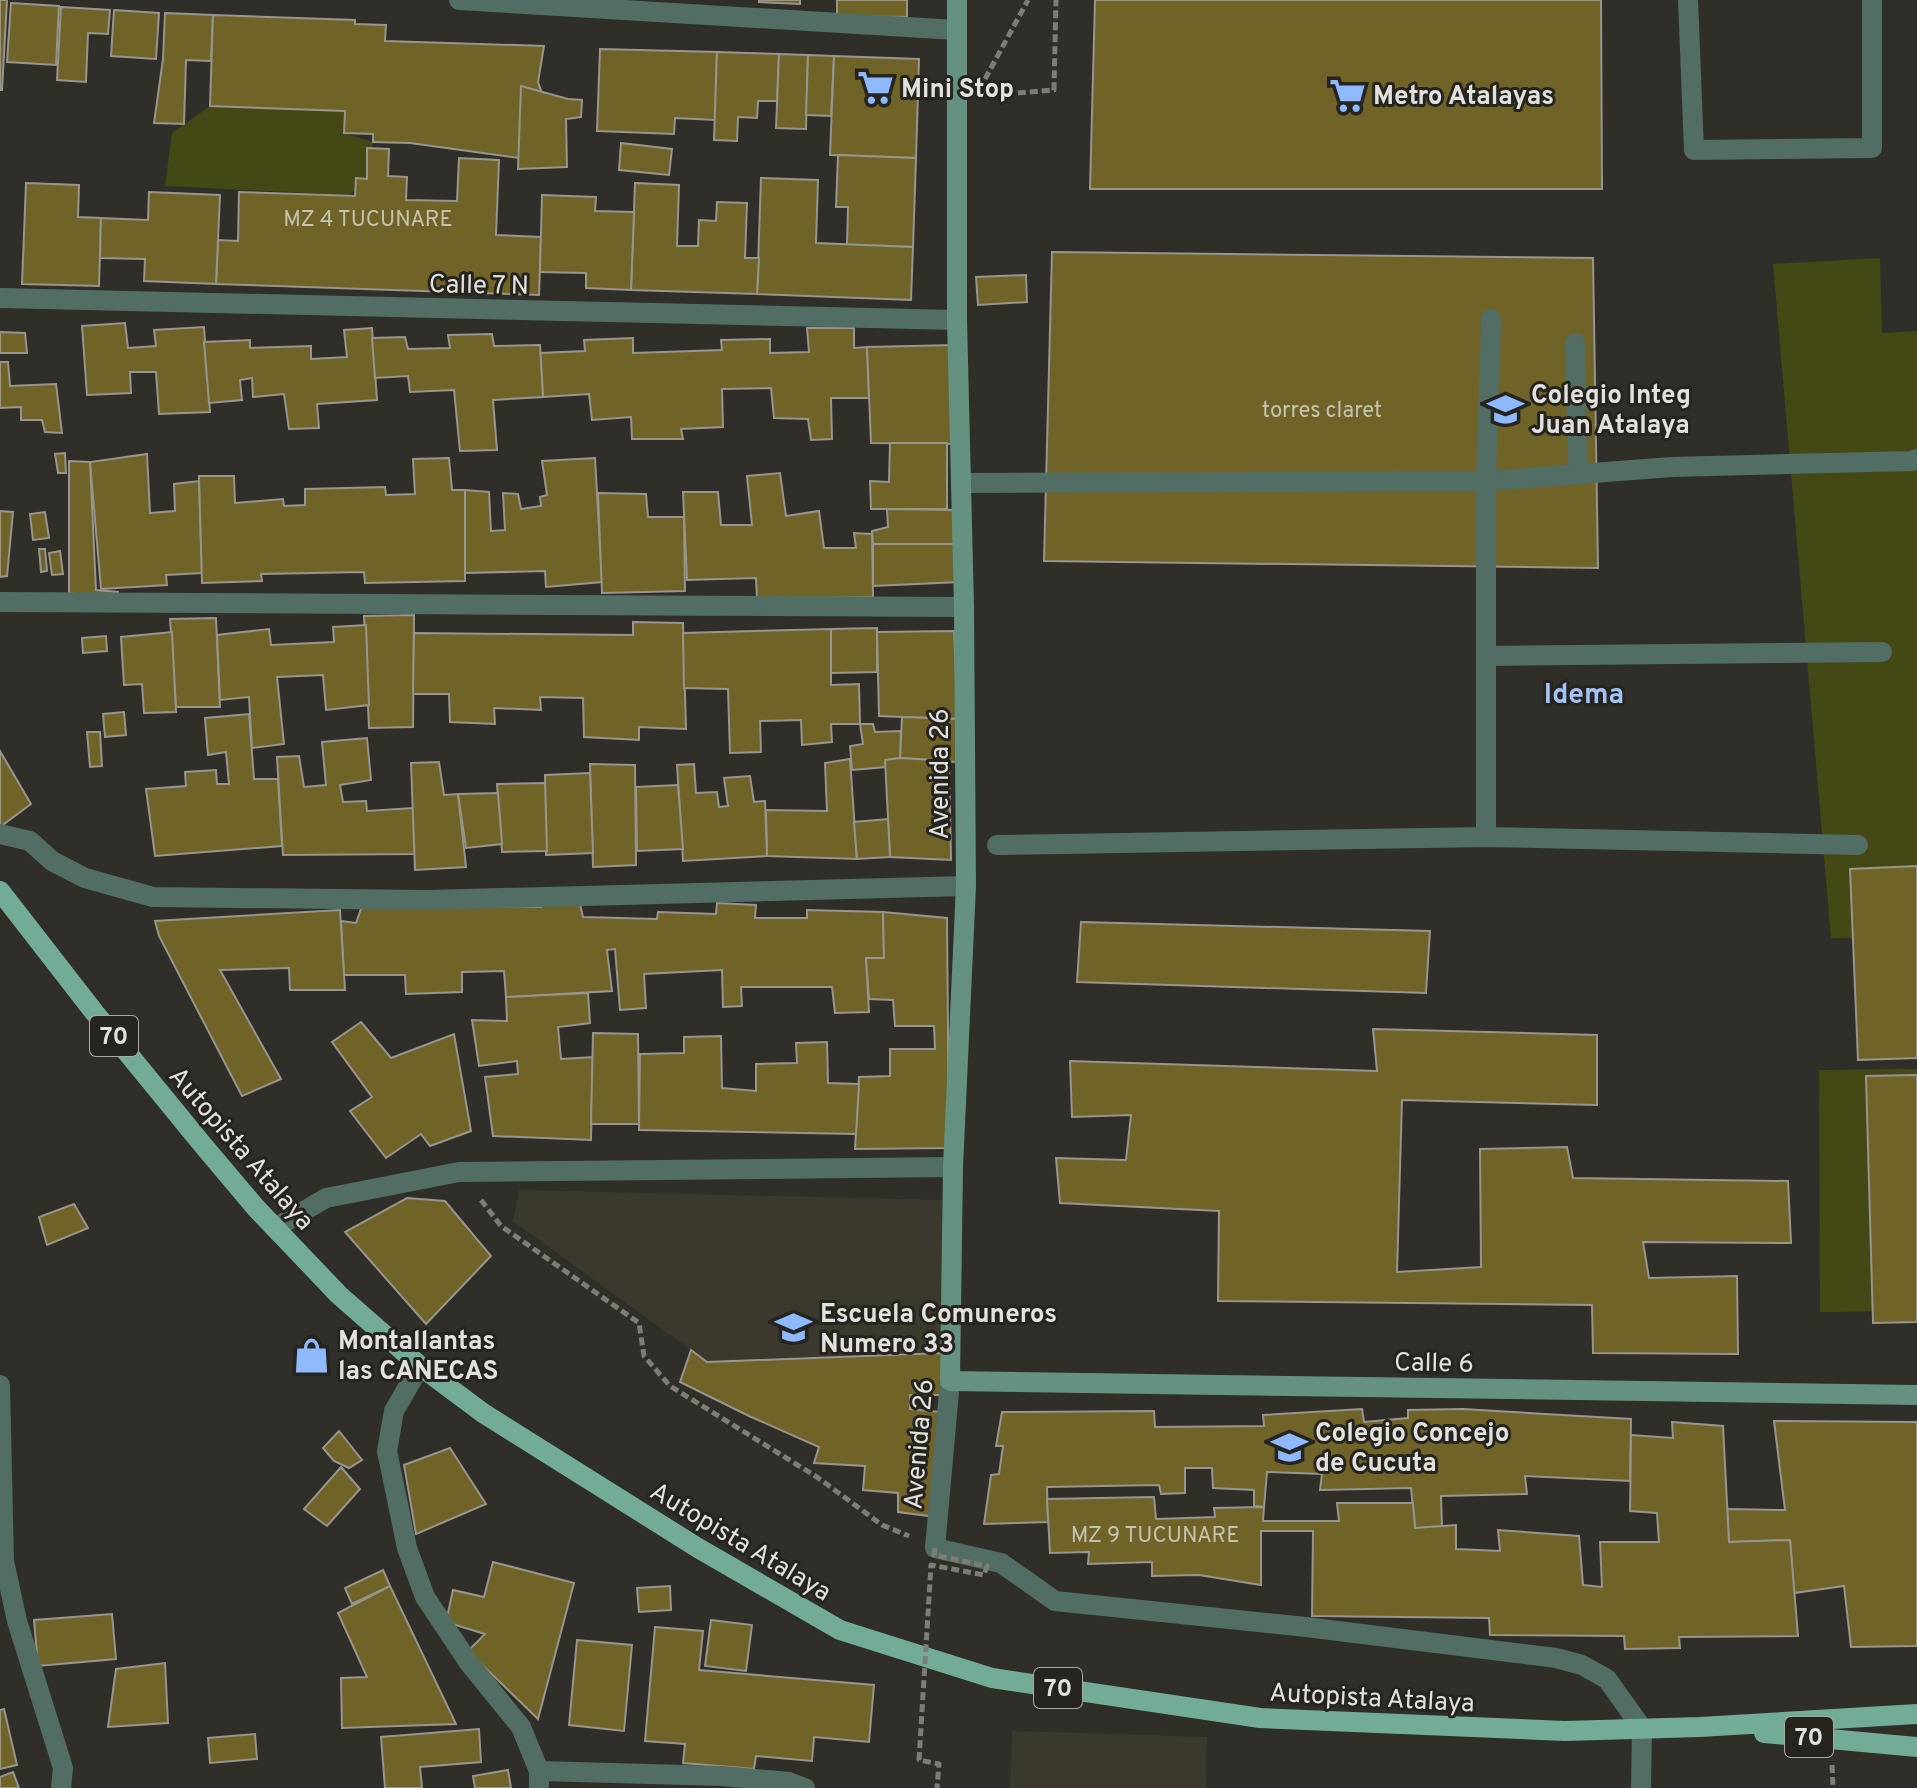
<svg xmlns="http://www.w3.org/2000/svg" width="1917" height="1788" font-family="Overpass,sans-serif">
<rect width="100%" height="100%" fill="#2f2e29"/>
<g fill="#3b382d">
<polygon points="519,1190 942,1200 943,1353 707,1362 513,1221"/>
<polygon points="1012,1731 1207,1737 1206,1788 1010,1788"/>
</g>
<g fill="#444815">
<polygon points="210,106 345,111 344,133 373,142 367,179 349,195 165,186 172,133"/>
<polygon points="1880,258 1882,333 1917,331 1917,939 1831,938 1773,264"/>
<polygon points="1917,1069 1917,1311 1820,1312 1819,1070"/>
</g>
<g fill="#706327" stroke="#96958e" stroke-width="2">
<polygon points="0,0 7,0 2,90 0,90"/>
<polygon points="759,0 800,0 800,4 759,2"/>
<polygon points="837,0 907,0 907,17 837,16"/>
<polygon points="1095,0 1601,0 1602,189 1090,189"/>
<polygon points="11,3 59,6 56,65 7,62"/>
<polygon points="61,7 110,10 108,34 88,33 86,82 57,80"/>
<polygon points="114,10 159,13 156,59 111,56"/>
<polygon points="165,13 213,15 211,61 186,60 184,124 154,123 163,59"/>
<polygon points="213,15 355,20 355,24 386,25 385,41 544,46 538,82 542,93 519,158 410,143 373,142 373,134 344,133 345,111 210,106"/>
<polygon points="600,49 717,52 715,120 675,118 674,134 597,131"/>
<polygon points="717,52 779,54 777,101 758,101 757,118 738,117 737,141 714,140"/>
<polygon points="779,54 808,55 806,129 776,128"/>
<polygon points="808,55 834,56 831,116 806,115"/>
<polygon points="834,56 919,59 916,158 830,155"/>
<polygon points="521,86 568,99 582,100 581,117 566,119 567,167 518,169"/>
<polygon points="621,143 672,149 669,175 619,170"/>
<polygon points="367,148 389,149 388,176 407,177 406,200 457,201 459,158 499,160 496,235 541,237 539,295 216,284 218,240 238,241 239,192 355,196 356,178 367,179"/>
<polygon points="838,155 916,158 913,247 847,245 848,207 836,207"/>
<polygon points="761,178 818,180 816,243 913,247 911,300 757,294"/>
<polygon points="26,183 79,185 78,217 101,218 99,286 22,284"/>
<polygon points="635,183 679,185 677,246 698,246 699,220 716,221 717,202 747,203 745,258 759,258 757,294 631,290"/>
<polygon points="149,192 220,195 216,284 144,281 145,259 100,258 101,218 148,220"/>
<polygon points="542,195 596,197 595,211 634,212 631,290 586,288 586,273 540,272"/>
<polygon points="1052,252 1593,258 1598,568 1044,561"/>
<polygon points="1026,275 1027,302 978,305 976,277"/>
<polygon points="125,323 128,348 156,346 154,330 204,327 210,412 159,414 156,372 130,372 131,393 87,395 82,326"/>
<polygon points="372,328 377,400 317,404 319,428 289,429 284,394 253,397 252,378 240,380 242,400 209,403 204,342 250,340 250,348 311,346 311,359 347,357 344,330"/>
<polygon points="807,328 854,328 854,348 867,347 869,398 831,398 832,439 811,440 808,419 774,418 771,388 722,389 723,427 681,429 683,439 632,439 631,417 592,420 589,394 543,397 540,353 585,351 584,340 633,338 633,353 722,350 721,340 770,339 770,353 809,352"/>
<polygon points="0,332 25,333 27,353 0,353"/>
<polygon points="492,334 494,346 540,345 543,397 493,400 497,450 460,451 454,390 410,392 408,376 375,378 372,338 405,337 408,349 450,348 448,335"/>
<polygon points="956,345 956,444 871,443 867,347"/>
<polygon points="0,362 8,362 10,386 56,384 62,433 45,432 42,420 21,420 21,407 0,408"/>
<polygon points="890,443 947,443 947,509 871,509 870,481 889,482"/>
<polygon points="65,453 66,473 58,473 55,454"/>
<polygon points="147,454 150,513 175,511 174,484 199,481 202,573 166,575 167,585 101,589 90,462"/>
<polygon points="449,458 452,490 465,490 465,581 365,583 364,572 261,574 262,581 202,583 199,476 234,476 235,503 283,499 284,506 305,505 305,489 385,487 386,495 415,494 413,459"/>
<polygon points="595,458 602,582 546,587 545,571 465,573 465,490 489,492 491,531 505,530 503,493 518,494 521,509 541,506 540,497 547,495 542,461"/>
<polygon points="69,461 90,462 96,590 118,592 119,600 69,593"/>
<polygon points="780,473 786,516 819,511 824,548 856,548 854,533 872,534 873,597 757,599 756,578 687,580 683,492 718,492 721,525 752,525 747,476"/>
<polygon points="598,493 646,494 648,517 684,517 685,591 602,593"/>
<polygon points="887,509 958,510 959,544 873,544 872,531 888,527"/>
<polygon points="0,511 13,512 7,576 0,577"/>
<polygon points="45,512 49,538 33,540 30,514"/>
<polygon points="873,544 959,544 960,582 873,586"/>
<polygon points="39,549 45,549 47,571 41,572"/>
<polygon points="60,551 63,574 52,575 49,553"/>
<polygon points="414,615 413,727 369,728 364,616"/>
<polygon points="216,618 220,707 176,707 170,619"/>
<polygon points="633,622 683,623 686,729 639,727 639,740 584,737 583,698 540,697 541,710 494,708 495,724 450,722 449,694 413,694 414,633 633,635"/>
<polygon points="366,625 369,705 326,710 323,675 277,677 284,744 252,748 249,697 220,700 217,635 269,629 271,645 334,642 333,627"/>
<polygon points="877,628 877,672 831,673 831,629"/>
<polygon points="831,629 831,685 859,684 860,724 831,724 832,742 802,745 801,720 760,721 761,752 730,753 728,689 684,688 683,633"/>
<polygon points="954,631 958,719 879,716 877,632"/>
<polygon points="172,632 176,712 144,713 142,684 124,685 121,637"/>
<polygon points="106,636 107,651 83,653 82,638"/>
<polygon points="124,712 126,735 105,737 103,714"/>
<polygon points="249,714 254,779 278,779 282,846 155,856 146,789 186,786 185,772 216,770 217,784 229,784 226,752 208,755 205,718"/>
<polygon points="902,717 958,719 956,762 900,758"/>
<polygon points="860,724 873,724 875,732 901,731 900,758 885,760 886,767 852,770 850,746 863,744"/>
<polygon points="87,732 100,732 102,766 90,767"/>
<polygon points="367,738 371,780 340,785 343,802 366,801 367,811 413,808 415,854 283,855 277,757 299,756 304,787 326,785 322,742"/>
<polygon points="0,751 31,804 0,827"/>
<polygon points="900,758 949,761 951,860 890,857 885,760"/>
<polygon points="850,759 857,859 767,856 766,810 827,811 825,763"/>
<polygon points="439,762 444,795 458,794 466,867 415,870 411,763"/>
<polygon points="590,764 635,765 636,865 593,867"/>
<polygon points="694,764 696,793 717,792 719,807 728,806 724,778 750,776 754,802 765,801 767,856 683,861 677,765"/>
<polygon points="590,773 593,853 546,855 545,775"/>
<polygon points="545,783 547,851 502,852 497,784"/>
<polygon points="678,785 683,849 637,851 636,787"/>
<polygon points="498,793 502,844 466,848 458,794"/>
<polygon points="888,819 890,857 857,859 854,822"/>
<polygon points="1917,866 1917,1058 1858,1060 1850,869"/>
<polygon points="717,903 756,905 755,918 807,918 807,910 883,912 884,958 866,958 869,1012 835,1013 832,987 741,987 742,1006 723,1007 722,970 644,974 646,1008 620,1010 615,949 607,950 612,991 506,997 504,971 462,972 462,992 406,994 405,975 344,975 341,921 356,923 362,906 541,907 541,904 580,904 583,917 657,919 658,912 716,914"/>
<polygon points="340,910 345,990 290,990 289,968 220,970 281,1079 242,1096 159,936 155,921"/>
<polygon points="883,912 947,918 949,1148 855,1149 859,1077 890,1076 890,1049 935,1049 934,1026 895,1026 893,1000 869,999 866,958 884,958"/>
<polygon points="1081,922 1430,931 1426,993 1077,982"/>
<polygon points="588,993 590,1023 558,1027 561,1059 593,1057 591,1140 493,1136 485,1077 518,1074 517,1061 479,1066 472,1020 507,1021 506,997"/>
<polygon points="361,1022 391,1058 454,1034 471,1131 430,1146 421,1134 386,1158 350,1111 372,1097 332,1042"/>
<polygon points="1373,1029 1597,1035 1597,1105 1402,1100 1397,1272 1481,1267 1480,1149 1567,1147 1573,1178 1788,1181 1791,1243 1643,1242 1649,1278 1737,1276 1738,1354 1593,1353 1592,1305 1218,1301 1219,1211 1060,1203 1056,1158 1126,1160 1131,1115 1072,1117 1070,1061 1377,1071"/>
<polygon points="593,1033 638,1034 639,1124 591,1124"/>
<polygon points="721,1036 722,1088 756,1091 756,1064 797,1063 796,1043 827,1042 828,1083 859,1084 856,1134 639,1130 640,1054 684,1053 684,1037"/>
<polygon points="1917,1075 1917,1322 1873,1323 1866,1076"/>
<polygon points="407,1198 445,1201 491,1256 426,1324 345,1232"/>
<polygon points="74,1204 88,1228 47,1245 39,1217"/>
<polygon points="691,1350 707,1362 943,1353 941,1395 910,1395 910,1409 940,1412 937,1517 898,1512 898,1493 863,1490 865,1466 814,1463 819,1447 749,1416 680,1382"/>
<polygon points="1362,1409 1364,1422 1408,1418 1408,1410 1463,1409 1631,1419 1630,1481 1525,1476 1527,1494 1441,1496 1442,1527 1415,1528 1411,1488 1320,1490 1322,1474 1267,1472 1264,1507 1254,1506 1254,1490 1213,1488 1212,1468 1185,1468 1185,1493 1161,1494 1159,1485 1047,1487 1048,1522 984,1524 991,1475 999,1474 1003,1446 996,1446 1002,1412 1154,1411 1155,1427 1264,1426 1263,1415"/>
<polygon points="1774,1421 1917,1422 1917,1646 1851,1647 1844,1586 1794,1593 1790,1540 1729,1542 1727,1509 1785,1510"/>
<polygon points="1672,1422 1723,1426 1729,1542 1790,1540 1798,1636 1679,1637 1680,1648 1625,1649 1624,1636 1490,1635 1489,1618 1312,1616 1313,1531 1261,1531 1261,1585 1199,1575 1152,1576 1152,1562 1088,1564 1089,1552 1050,1553 1047,1499 1154,1497 1156,1519 1215,1517 1214,1508 1264,1507 1263,1521 1339,1521 1337,1503 1413,1503 1415,1528 1456,1525 1456,1549 1500,1551 1498,1530 1579,1536 1583,1585 1602,1587 1600,1542 1659,1542 1657,1513 1630,1511 1631,1435 1673,1438"/>
<polygon points="339,1431 362,1460 349,1468 334,1461 323,1448"/>
<polygon points="450,1448 486,1504 416,1534 404,1465"/>
<polygon points="341,1467 360,1489 327,1526 304,1509"/>
<polygon points="493,1562 574,1583 538,1719 468,1651 485,1634 446,1622 453,1590 484,1597"/>
<polygon points="383,1570 390,1586 352,1604 345,1588"/>
<polygon points="390,1586 456,1724 342,1728 341,1678 367,1677 338,1613"/>
<polygon points="670,1586 671,1610 639,1612 637,1588"/>
<polygon points="112,1614 116,1659 38,1666 34,1620"/>
<polygon points="711,1620 752,1625 746,1671 705,1666"/>
<polygon points="655,1627 703,1631 699,1670 874,1685 869,1742 814,1737 812,1761 756,1756 754,1769 683,1763 685,1744 645,1741"/>
<polygon points="577,1640 632,1645 624,1731 569,1725"/>
<polygon points="165,1663 168,1723 108,1727 116,1669"/>
<polygon points="4,1709 17,1765 0,1769 0,1710"/>
<polygon points="479,1729 481,1762 420,1767 422,1788 385,1788 381,1737"/>
<polygon points="255,1734 257,1759 210,1763 208,1738"/>
<polygon points="508,1770 511,1788 475,1788 473,1776"/>
<polygon points="13,1772 19,1788 0,1788 0,1777"/>
</g>
<g fill="none" stroke-linecap="round" stroke-linejoin="round">
<g stroke="#7d7c77" stroke-width="5" stroke-dasharray="8 4" stroke-linecap="butt">
<polyline points="985,79 1028,0"/>
<polyline points="982,96 1054,90 1056,0"/>
<polyline points="481,1200 501,1226 639,1323 644,1356 670,1386 817,1477 882,1525 909,1536"/>
<polyline points="1832,1765 1833,1788"/>
</g>
<g stroke="#526d63" stroke-width="20">
<polyline points="1688,0 1694,150 1872,148 1872,0"/>
<polyline points="539,1771 722,1776 789,1782 805,1788"/>
</g>
<g stroke="#526d63" stroke-width="20">
<polyline points="459,0 956,30"/>
<polyline points="0,298 957,320"/>
<polyline points="1575,343 1578,473"/>
<polyline points="962,483 1486,481 1672,467 1912,461 1917,459"/>
<polyline points="0,602 964,607"/>
<polyline points="1486,656 1882,652"/>
<polyline points="0,834 30,841 52,861 85,878 153,897 427,900 966,886"/>
<polyline points="1486,837 1486,481 1491,319"/>
<polyline points="997,845 1486,837 1858,845"/>
<polyline points="275,1228 326,1198 459,1172 953,1167"/>
<polyline points="420,1366 394,1411 387,1451 407,1548 425,1597 469,1663 521,1727 539,1771 539,1788"/>
<polyline points="950,1381 935,1548 1001,1563 1055,1601 1306,1627 1556,1658 1582,1665 1607,1679 1642,1728 1641,1788"/>
<polyline points="0,1385 4,1561 17,1621 63,1768 61,1788"/>
</g>
<polyline stroke="#659180" stroke-width="20" points="957,0 957,320 964,607 966,886 953,1167 950,1381 1917,1395"/>
<g stroke="#72ac96" stroke-width="20">
<polyline points="0,891 94,1012 202,1144 256,1208 339,1295 420,1366 483,1413 698,1548 840,1630 992,1678 1260,1718 1565,1731 1700,1727 1917,1714"/>
<polyline points="1764,1733 1917,1747"/>
</g>
<polyline stroke="#7d7c77" stroke-width="5" stroke-dasharray="8 4" stroke-linecap="butt" points="935,1548 934,1555 987,1566 984,1575 931,1565 919,1760 939,1764 937,1788"/>
</g>
<defs>
<symbol id="supermarket-bare" viewBox="-9 -9 18 18"><path d="M-6-5.5h2.5l.6 2H6L4.5 2H-2.5L-4.4-4H-6ZM-1.5 3.2a1.3 1.3 0 1 0 .1 0ZM3 3.2a1.3 1.3 0 1 0 .1 0Z" fill="#8eb9fd" stroke="#26241f" stroke-width="2.5" paint-order="stroke"/></symbol>
<symbol id="school-bare" viewBox="-9 -9 18 18"><path d="M0-5L7-2L0 1L-7-2ZM-4 1L0 2.5L4 1V4Q0 6-4 4Z" fill="#8eb9fd" stroke="#26241f" stroke-width="2.5" paint-order="stroke"/></symbol>
<symbol id="shop-bare" viewBox="-9 -9 18 18"><path d="M-5-2.5h2.3a2.7 3.5 0 0 1 5.4 0H5L5.5 6h-11ZM-1.5-2.5h3a1.5 2.3 0 0 0-3 0Z" fill="#8eb9fd" stroke="#26241f" stroke-width="2.5" paint-order="stroke"/></symbol>
</defs>
<g fill-rule="evenodd">
<use href="#supermarket-bare" x="850" y="62" width="51" height="51"/>
<use href="#supermarket-bare" x="1322" y="70" width="51" height="51"/>
<use href="#school-bare" x="1480" y="384" width="51" height="51"/>
<use href="#school-bare" x="768" y="1302" width="51" height="51"/>
<use href="#shop-bare" x="286" y="1330" width="51" height="51"/>
<use href="#school-bare" x="1264" y="1422" width="51" height="51"/>
</g>
<g text-anchor="middle" stroke-width="6" stroke-linejoin="round" paint-order="stroke">
<g font-size="22" fill="#c6c2b0">
<text x="368" y="226">MZ 4 TUCUNARE</text>
<text x="1322" y="417">torres claret</text>
<text x="1155" y="1542">MZ 9 TUCUNARE</text>
</g>
<g fill="#26241f" stroke="#aaa8a4" stroke-width="2">
<rect x="90" y="1016" width="48" height="40" rx="6"/>
<rect x="1034" y="1668" width="48" height="40" rx="6"/>
<rect x="1785" y="1717" width="48" height="40" rx="6"/>
</g>
<g font-size="24" font-weight="bold" fill="#e2e1dd">
<text x="114" y="1044">70</text>
<text x="1058" y="1696">70</text>
<text x="1809" y="1745">70</text>
</g>
<g font-size="26" font-weight="bold" fill="#e2e1dd" stroke="#26241f" text-anchor="start">
<text x="901" y="97">Mini Stop</text>
<text x="1373" y="104">Metro Atalayas</text>
<text x="1531" y="403">Colegio Integ<tspan x="1531" dy="30">Juan Atalaya</tspan></text>
<text x="820" y="1322">Escuela Comuneros<tspan x="820" dy="30">Numero 33</tspan></text>
<text x="338" y="1349">Montallantas<tspan x="338" dy="30">las CANECAS</tspan></text>
<text x="1315" y="1441">Colegio Concejo<tspan x="1315" dy="30">de Cucuta</tspan></text>
</g>
<g font-size="26" fill="#e2e1dd" stroke="#26241f">
<text transform="translate(479 284) rotate(1)" y="9">Calle 7 N</text>
<text transform="translate(939 774) rotate(-90)" y="9">Avenida 26</text>
<text transform="translate(242 1148) rotate(49)" y="9">Autopista Atalaya</text>
<text transform="translate(1434 1362) rotate(1)" y="9">Calle 6</text>
<text transform="translate(918 1444) rotate(-85)" y="9">Avenida 26</text>
<text transform="translate(741 1541) rotate(31)" y="9">Autopista Atalaya</text>
<text transform="translate(1372 1697) rotate(3)" y="9">Autopista Atalaya</text>
</g>
<g font-size="28" font-weight="bold" fill="#a3c3f6" stroke="#26241f">
<text x="1584" y="703">Idema</text>
</g>
</g>
</svg>
